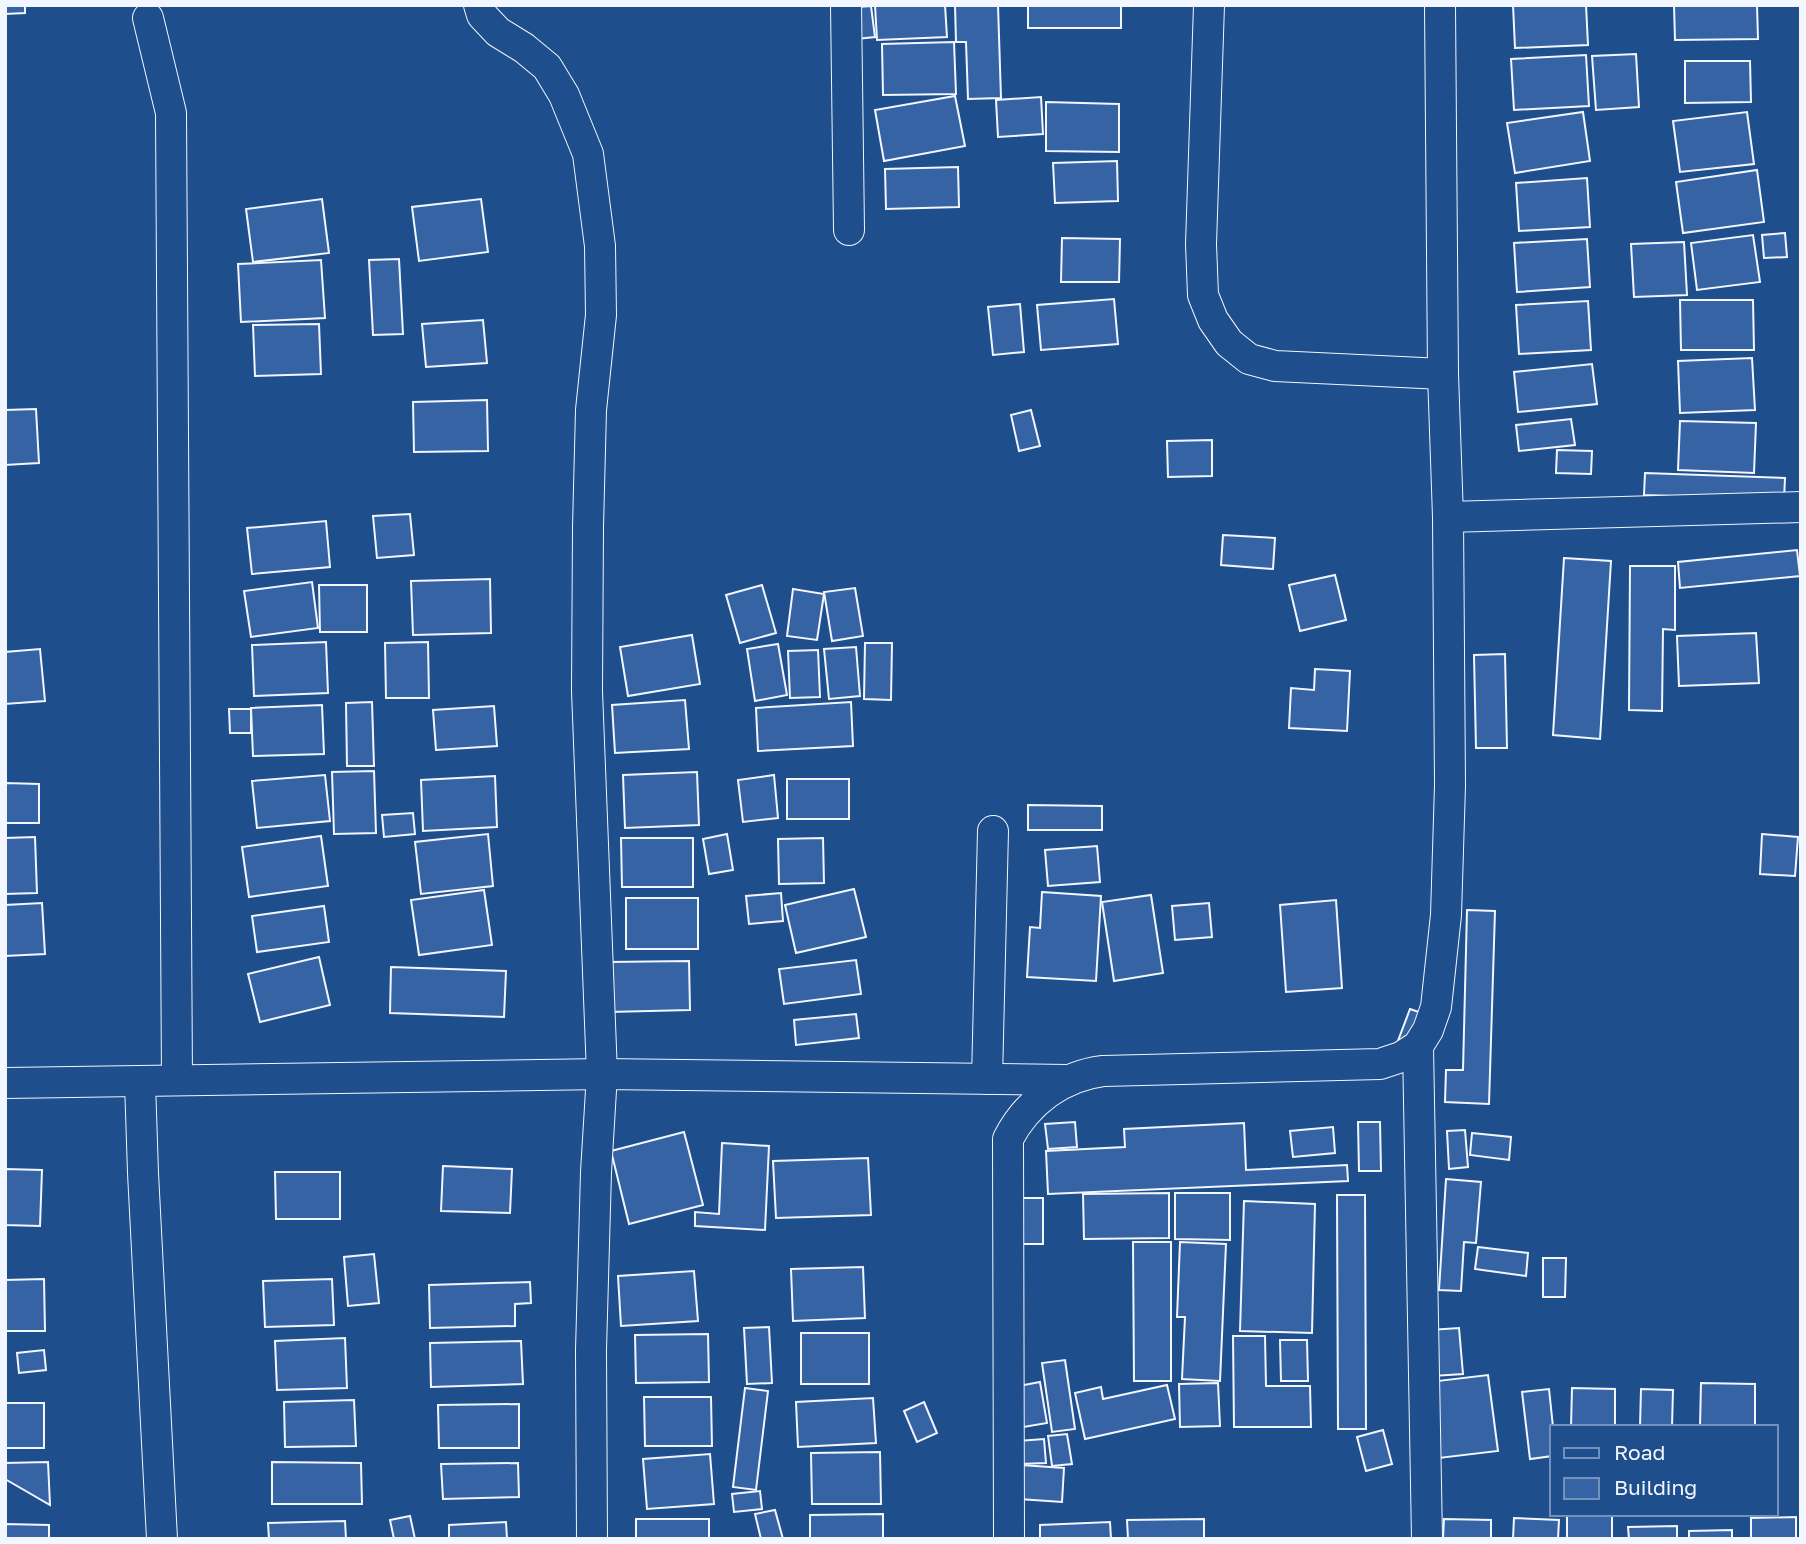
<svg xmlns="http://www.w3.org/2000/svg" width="1806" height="1544" font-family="'Golos Text',sans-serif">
<rect width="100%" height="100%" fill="#1f4e8c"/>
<g fill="#3563a3" stroke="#f2f6ff" stroke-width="2">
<polygon points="5,5 25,5 25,13 5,14"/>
<polygon points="875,5 945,5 947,37 877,40"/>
<polygon points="955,5 998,5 1001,98 968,99 966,42 956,42"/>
<rect x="1028" y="5" width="93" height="23"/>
<polygon points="1513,5 1586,5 1588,45 1515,48"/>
<polygon points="1674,5 1757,5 1758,39 1675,40"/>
<polygon points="871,6 875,37 847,40 844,8"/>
<polygon points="954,42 956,94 883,95 882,44"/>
<polygon points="1636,54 1639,107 1596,110 1592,56"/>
<polygon points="1586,55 1589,106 1514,110 1511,59"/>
<polygon points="1685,61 1750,61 1751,102 1685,103"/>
<polygon points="955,96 965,146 884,161 875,110"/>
<polygon points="1041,97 1043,134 998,137 996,100"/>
<polygon points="1046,102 1119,104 1119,152 1046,151"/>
<polygon points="1583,112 1590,161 1515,173 1507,123"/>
<polygon points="1747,112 1754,164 1680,172 1673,121"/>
<polygon points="1117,161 1118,201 1055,203 1053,163"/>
<polygon points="958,167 959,207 886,209 885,169"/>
<polygon points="1757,170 1764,222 1683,233 1676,182"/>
<polygon points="1587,178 1590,227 1519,231 1516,183"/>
<polygon points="322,199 329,253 253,262 246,209"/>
<polygon points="481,199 488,252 419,261 412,207"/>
<polygon points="1785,233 1787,257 1764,258 1762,235"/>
<polygon points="1753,235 1760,282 1697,290 1691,243"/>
<polygon points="1062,238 1120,239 1119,282 1061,282"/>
<polygon points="1587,239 1590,287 1517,292 1514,243"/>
<polygon points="1684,242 1687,295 1634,297 1631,244"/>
<polygon points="399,259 403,334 373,335 369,260"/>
<polygon points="321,260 325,318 241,322 238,264"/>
<polygon points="1114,299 1118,344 1041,350 1037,305"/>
<polygon points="1680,300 1753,300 1754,350 1681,350"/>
<polygon points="1588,301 1591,350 1519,354 1516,305"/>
<polygon points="1020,304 1024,352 993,355 988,307"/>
<polygon points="483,320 487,363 426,367 422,324"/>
<polygon points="319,324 321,374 255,376 253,325"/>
<polygon points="1752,358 1755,410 1680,413 1678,361"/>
<polygon points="1592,364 1597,404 1518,412 1514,372"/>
<polygon points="487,400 488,451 414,452 413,402"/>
<polygon points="36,409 39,463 5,465 5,410"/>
<polygon points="1031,410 1040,446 1019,451 1011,415"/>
<polygon points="1571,419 1575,445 1519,451 1516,425"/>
<polygon points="1680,421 1756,423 1754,473 1678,470"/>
<polygon points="1212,440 1212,476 1168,477 1167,441"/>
<polygon points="1557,450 1592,451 1591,474 1556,473"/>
<polygon points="1645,473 1785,478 1784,500 1644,495"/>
<polygon points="410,514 414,555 377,558 373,516"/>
<polygon points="326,521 330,567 252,574 247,528"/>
<polygon points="1223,535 1275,538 1273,569 1221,565"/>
<polygon points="1797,550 1800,576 1680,588 1678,562"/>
<polygon points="1564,558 1611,561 1600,739 1553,735"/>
<polygon points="1630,566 1675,566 1675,630 1663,629 1662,711 1629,710"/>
<polygon points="1335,575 1346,620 1300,631 1289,585"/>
<polygon points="490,579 491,633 413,635 411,581"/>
<polygon points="312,582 318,628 251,637 244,591"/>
<polygon points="319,585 367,585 367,632 320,632"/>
<polygon points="762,585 776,633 740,643 726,595"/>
<polygon points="855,588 863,636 832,641 824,592"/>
<polygon points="793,589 824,594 817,640 787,636"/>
<polygon points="1756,633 1759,683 1679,686 1677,636"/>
<polygon points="692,635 700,684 628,696 620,647"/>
<polygon points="326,642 328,693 254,696 252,645"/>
<polygon points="428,642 429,698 386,698 385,643"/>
<polygon points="865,643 892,643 891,700 864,699"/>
<polygon points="778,644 787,695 755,701 747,649"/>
<polygon points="856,647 860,696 829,699 824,649"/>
<polygon points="40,649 45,701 5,704 5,652"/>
<polygon points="818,650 820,697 790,698 788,651"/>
<polygon points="1505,654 1507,748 1476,748 1474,655"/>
<polygon points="1315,669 1350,671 1347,731 1289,728 1291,688 1314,690"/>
<polygon points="685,700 689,749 615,753 612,705"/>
<polygon points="372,702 374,766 347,766 346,703"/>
<polygon points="851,702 853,746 758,751 756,708"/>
<polygon points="322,705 324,754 253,756 251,708"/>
<polygon points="494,706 497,746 436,750 433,710"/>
<polygon points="229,709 251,709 251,733 230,733"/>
<polygon points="374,771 376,833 334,834 332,772"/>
<polygon points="697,772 699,825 625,828 623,775"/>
<polygon points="325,775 330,821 257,828 252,781"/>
<polygon points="774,775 778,818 743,822 738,780"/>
<polygon points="495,776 497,827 423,831 421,780"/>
<rect x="787" y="779" width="62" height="40"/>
<polygon points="5,783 39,784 39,823 5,823"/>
<polygon points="1028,805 1102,806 1102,830 1028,830"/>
<polygon points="413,813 415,834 384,837 382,815"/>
<polygon points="488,834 493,886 421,894 415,842"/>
<polygon points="727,834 733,870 709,874 703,839"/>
<polygon points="1762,834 1798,837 1795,876 1760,874"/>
<polygon points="321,836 328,886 249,897 242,847"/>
<polygon points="35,837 37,893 5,894 5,838"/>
<polygon points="621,838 693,838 693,887 622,887"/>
<polygon points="823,838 824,883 779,884 778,839"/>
<polygon points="1097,846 1100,882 1048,886 1045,850"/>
<polygon points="854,889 866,937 796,953 785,905"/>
<polygon points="484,890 492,945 419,955 411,900"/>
<polygon points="1042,892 1101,896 1096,981 1027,977 1030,927 1040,928"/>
<polygon points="781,893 783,921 749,924 746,896"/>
<polygon points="1151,895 1163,973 1114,981 1102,902"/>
<rect x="626" y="898" width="72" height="51"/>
<polygon points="1336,900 1342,988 1286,992 1280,905"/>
<polygon points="42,903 45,954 5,956 5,905"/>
<polygon points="1209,903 1212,937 1175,940 1172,906"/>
<polygon points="324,906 329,942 257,952 252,916"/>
<polygon points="1467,910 1495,911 1489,1104 1445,1102 1446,1070 1463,1070"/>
<polygon points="319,957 330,1005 260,1022 248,974"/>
<polygon points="856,960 861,994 784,1004 779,969"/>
<polygon points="689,961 690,1010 609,1012 608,962"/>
<polygon points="391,967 506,971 504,1017 390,1013"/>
<polygon points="1410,1009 1422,1013 1405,1059 1393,1054"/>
<polygon points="856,1014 859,1038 796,1045 794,1020"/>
<polygon points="1075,1122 1077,1147 1048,1149 1045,1124"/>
<polygon points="1358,1122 1380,1122 1381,1171 1359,1171"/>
<polygon points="1244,1123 1246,1170 1347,1165 1348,1181 1048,1194 1046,1151 1125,1147 1124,1129"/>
<polygon points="1333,1127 1335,1153 1293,1157 1290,1131"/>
<polygon points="1465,1130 1468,1167 1449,1169 1447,1131"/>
<polygon points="684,1132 703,1205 629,1224 611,1151"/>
<polygon points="1472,1133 1511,1137 1509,1160 1470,1155"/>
<polygon points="722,1143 769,1146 765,1230 695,1226 695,1212 719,1214"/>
<polygon points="868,1158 871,1215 776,1218 773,1161"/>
<polygon points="443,1166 512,1169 510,1213 441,1211"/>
<polygon points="5,1169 42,1170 40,1226 5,1225"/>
<polygon points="275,1172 340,1172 340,1219 276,1219"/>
<polygon points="1446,1179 1481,1182 1476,1243 1464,1242 1461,1291 1439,1290"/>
<polygon points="1169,1193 1169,1238 1084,1239 1083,1194"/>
<polygon points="1175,1193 1230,1193 1230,1240 1175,1239"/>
<polygon points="1337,1195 1365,1195 1366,1429 1338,1429"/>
<rect x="1004" y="1198" width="39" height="46"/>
<polygon points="1244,1201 1315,1204 1312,1333 1240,1331"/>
<polygon points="1133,1242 1171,1242 1171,1381 1134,1381"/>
<polygon points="1180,1242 1226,1244 1220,1381 1182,1379 1185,1317 1177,1317"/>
<polygon points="1478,1247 1528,1253 1526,1276 1475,1269"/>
<polygon points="374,1254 379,1303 348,1306 344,1257"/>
<polygon points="1543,1258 1566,1258 1565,1297 1543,1297"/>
<polygon points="863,1267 865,1318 793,1321 791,1269"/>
<polygon points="694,1271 698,1321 621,1326 618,1276"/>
<polygon points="44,1279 45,1331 5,1331 5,1280"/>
<polygon points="332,1279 334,1325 265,1327 263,1281"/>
<polygon points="530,1282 531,1303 515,1304 515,1326 430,1328 429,1285"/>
<polygon points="769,1327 772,1383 747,1384 744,1328"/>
<polygon points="1459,1328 1463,1374 1433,1376 1430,1330"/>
<rect x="801" y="1333" width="68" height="51"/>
<polygon points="708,1334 709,1382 636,1383 635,1335"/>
<polygon points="1233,1336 1265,1336 1266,1386 1310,1386 1311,1427 1234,1427"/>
<polygon points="345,1338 347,1388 277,1390 275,1341"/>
<polygon points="1280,1340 1307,1340 1308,1381 1281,1381"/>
<polygon points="521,1341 523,1384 431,1387 430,1343"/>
<polygon points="44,1350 46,1370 19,1373 17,1353"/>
<polygon points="1065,1360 1075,1429 1052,1432 1042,1363"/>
<polygon points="1488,1375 1498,1451 1439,1458 1429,1382"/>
<polygon points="1040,1382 1047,1423 1011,1429 1003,1389"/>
<polygon points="1218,1383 1220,1426 1180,1427 1179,1384"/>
<polygon points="1701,1383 1755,1384 1755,1427 1700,1427"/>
<polygon points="1167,1385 1175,1419 1085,1439 1075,1393 1101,1387 1103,1399"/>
<polygon points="745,1388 768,1391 756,1490 733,1487"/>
<polygon points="1572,1388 1615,1389 1615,1427 1571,1427"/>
<polygon points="1549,1389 1553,1427 1552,1456 1530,1459 1522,1392"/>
<polygon points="1641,1389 1673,1390 1672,1427 1640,1427"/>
<polygon points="644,1397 711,1397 712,1446 645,1446"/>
<polygon points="873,1398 876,1443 798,1447 796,1402"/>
<polygon points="354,1400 356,1446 285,1447 284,1402"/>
<polygon points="924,1402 937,1433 917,1442 904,1411"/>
<rect x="5" y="1403" width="39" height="45"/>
<polygon points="519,1404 519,1448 439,1448 438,1405"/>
<polygon points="1383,1430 1392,1464 1366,1471 1357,1437"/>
<polygon points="1067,1434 1072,1464 1052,1466 1048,1436"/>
<polygon points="1044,1439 1046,1463 1020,1464 1018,1441"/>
<polygon points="880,1452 881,1504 812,1504 811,1453"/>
<polygon points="710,1454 714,1504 647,1509 643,1459"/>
<polygon points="48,1462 50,1505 5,1479 5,1463"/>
<polygon points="272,1462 361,1463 362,1504 272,1504"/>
<polygon points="518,1463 519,1497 443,1499 441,1464"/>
<polygon points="1021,1465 1064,1468 1062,1502 1019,1499"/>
<polygon points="760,1491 762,1509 734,1512 732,1494"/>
<polygon points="775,1510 783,1539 761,1539 755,1514"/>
<polygon points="883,1514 883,1539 810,1539 810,1515"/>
<rect x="1567" y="1514" width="45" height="25"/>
<polygon points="410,1516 415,1539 394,1539 390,1520"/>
<polygon points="1796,1517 1796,1539 1751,1539 1751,1518"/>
<polygon points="1514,1518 1559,1520 1558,1539 1513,1539"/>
<rect x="636" y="1519" width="73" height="20"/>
<polygon points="1204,1519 1204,1539 1128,1539 1127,1520"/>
<polygon points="1444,1519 1491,1520 1491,1539 1443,1539"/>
<polygon points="345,1521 346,1539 269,1539 268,1523"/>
<polygon points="506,1522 507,1539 449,1539 449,1525"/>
<polygon points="1110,1522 1111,1539 1040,1539 1040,1525"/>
<polygon points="5,1524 49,1525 49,1539 5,1539"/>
<polygon points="1677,1526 1677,1539 1629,1539 1628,1527"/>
<polygon points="1732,1530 1732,1539 1689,1539 1689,1531"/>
</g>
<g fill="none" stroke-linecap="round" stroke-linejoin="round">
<defs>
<g id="minor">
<polyline points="479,5 482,15 498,32 524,48 547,67 564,95 588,154 600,246 601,315 591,410 588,527 587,691 602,1074 596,1172 591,1350 592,1539"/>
<polyline points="846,5 849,230"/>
<polyline points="1209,5 1201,244 1203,295 1213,320 1229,343 1249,359 1275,366 1443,374"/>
<polyline points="148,18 171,113 177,1080"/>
<polyline points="1448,517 1801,507"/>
<polyline points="1418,1046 1427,1539"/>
<polyline points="987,1079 993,831"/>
<polyline points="140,1082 143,1173 162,1539"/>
<polyline points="5,1083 602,1074 1068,1080"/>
<path d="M1009,1539L1008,1139C1027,1102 1062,1076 1103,1071L1380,1064L1401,1057L1418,1046L1428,1030L1436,1007L1446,915L1450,785L1448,517L1443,374L1440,5"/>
</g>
</defs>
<use href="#minor" stroke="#f2f6ff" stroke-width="32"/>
<use href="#minor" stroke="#1f4e8c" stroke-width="30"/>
</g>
<rect width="1806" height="1544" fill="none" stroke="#f2f6ff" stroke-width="14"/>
<rect x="1550" y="1425" width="228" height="91" fill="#1f4e8c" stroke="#7391ba" stroke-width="2"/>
<rect x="1564" y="1448" width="35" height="10" fill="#1f4e8c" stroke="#7391ba" stroke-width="2"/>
<text x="1614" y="1460" font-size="21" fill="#f2f6ff">Road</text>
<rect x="1564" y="1478" width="35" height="21" fill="#3563a3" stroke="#7391ba" stroke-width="2"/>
<text x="1614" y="1495" font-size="21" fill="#f2f6ff">Building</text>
</svg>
